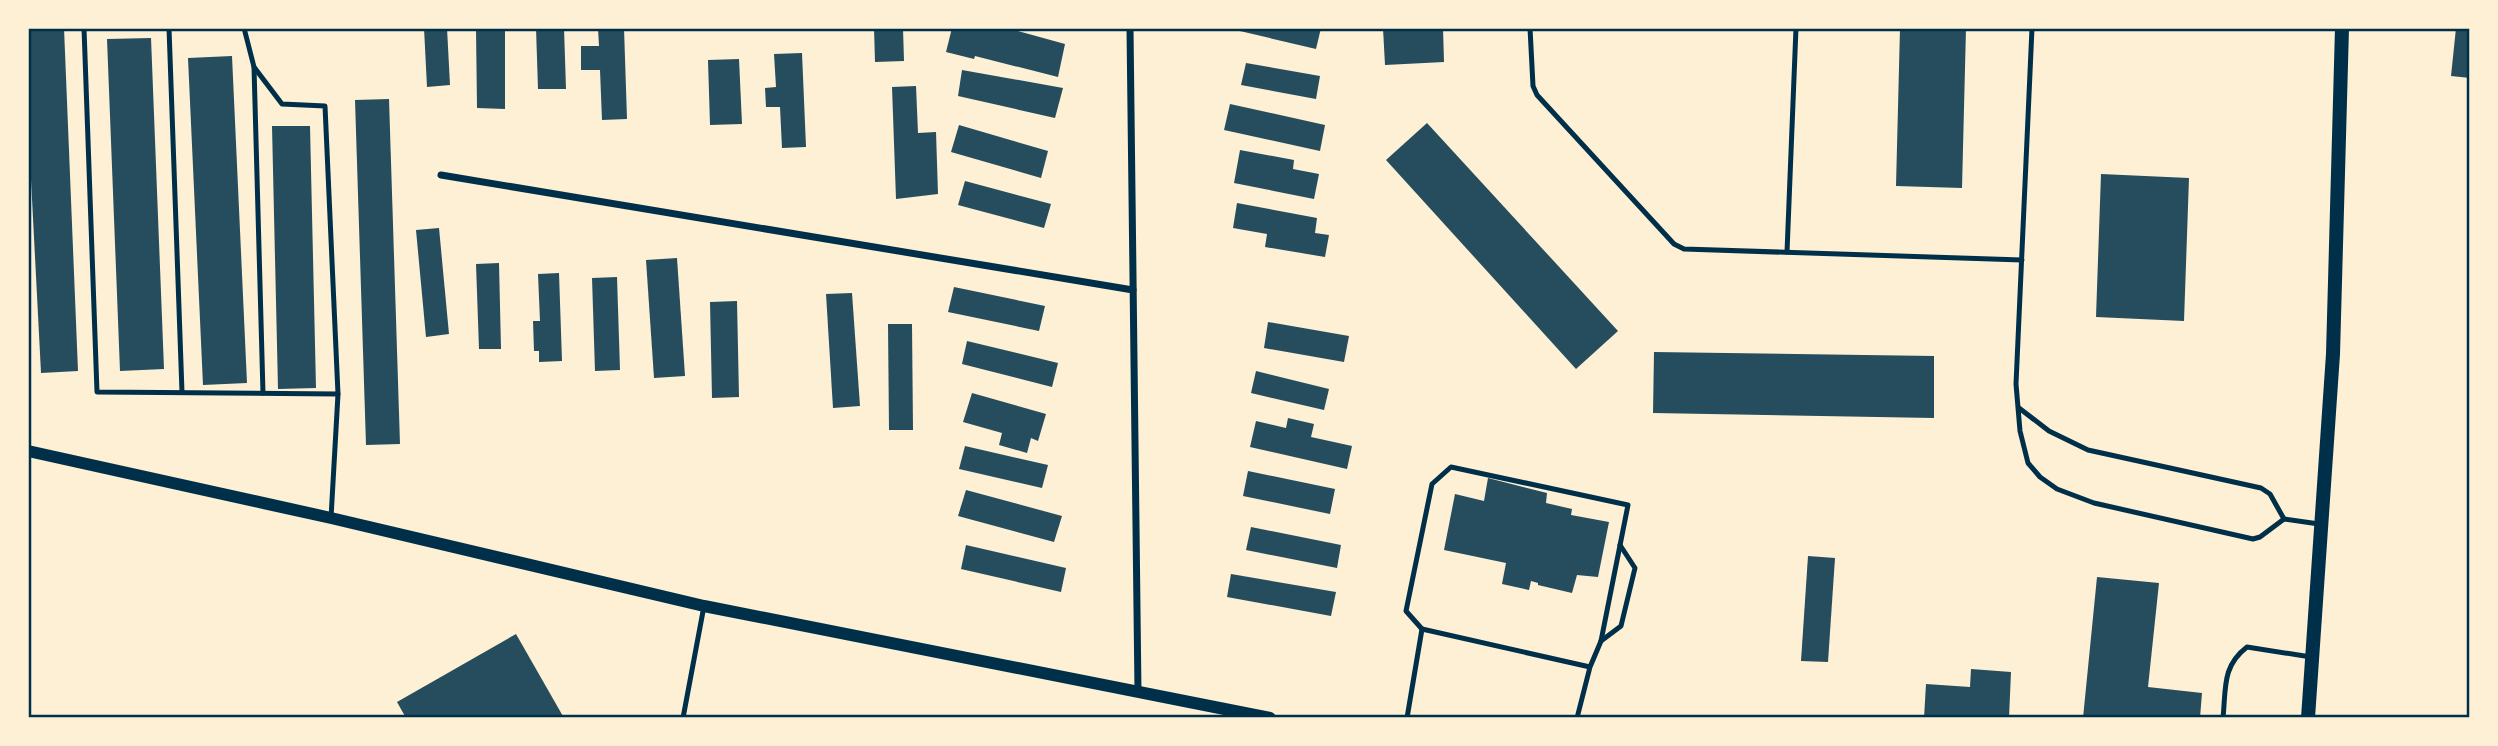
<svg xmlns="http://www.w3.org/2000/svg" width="2498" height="746" font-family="'Roboto Condensed',sans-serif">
<rect width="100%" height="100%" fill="#fdf0d5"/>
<g fill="#264d5e">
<polygon points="28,28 64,28 78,371 41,373 28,121"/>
<polygon points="424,28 447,28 450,85 427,87"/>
<polygon points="476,28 505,28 505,109 477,108"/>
<polygon points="536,28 564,28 566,89 538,89"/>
<polygon points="598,28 624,28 627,119 602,120 600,70 581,70 581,46 599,46"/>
<polygon points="874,28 903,28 904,61 875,62"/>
<polygon points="952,28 1007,28 1065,44 1058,77 975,56 974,59 946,52"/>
<polygon points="1227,28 1321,28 1316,49"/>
<polygon points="1383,28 1443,28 1444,62 1385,65"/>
<polygon points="1900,28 1966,28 1962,188 1896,186"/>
<polygon points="2456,28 2470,28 2470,78 2451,76"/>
<polygon points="151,38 164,369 120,371 107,39"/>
<polygon points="802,53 806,147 782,148 780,107 766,107 765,88 776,87 774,54"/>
<polygon points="232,56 247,383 203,385 188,58"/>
<polygon points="739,59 742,124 710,125 708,60"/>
<polygon points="1246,63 1320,76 1316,99 1241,85"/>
<polygon points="962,70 1063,88 1055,118 958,96"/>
<polygon points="916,86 918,133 936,132 938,194 896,199 892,87"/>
<polygon points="389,99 400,444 366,445 355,100"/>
<polygon points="1230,104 1325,125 1320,151 1224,130"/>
<polygon points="1427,123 1618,331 1576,369 1386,160"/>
<polygon points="959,125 1048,151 1041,178 951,152"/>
<polygon points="272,126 310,126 316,388 278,389"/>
<polygon points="1240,150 1294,160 1293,169 1319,174 1314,199 1234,183"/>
<polygon points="2101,174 2189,178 2184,321 2096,317"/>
<polygon points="965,181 1051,204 1044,228 958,205"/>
<polygon points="1237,203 1317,218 1315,233 1329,235 1325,257 1265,247 1267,234 1233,228"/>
<polygon points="439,228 449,334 426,337 416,230"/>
<polygon points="677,258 685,376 654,378 646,260"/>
<polygon points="499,263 501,349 479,349 476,264"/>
<polygon points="559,273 562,361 539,362 539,351 534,351 533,321 540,321 538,274"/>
<polygon points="617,277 620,370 595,371 592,278"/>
<polygon points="954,287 1045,306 1039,331 948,312"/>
<polygon points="852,293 860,406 833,408 826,294"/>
<polygon points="737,301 739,397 712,398 710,302"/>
<polygon points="1268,322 1349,336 1344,362 1264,348"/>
<polygon points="888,324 912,324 913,430 889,430"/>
<polygon points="967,341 1058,363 1052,387 962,364"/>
<polygon points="1654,352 1934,356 1934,418 1653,413"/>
<polygon points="1256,371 1329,389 1324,410 1251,393"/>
<polygon points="972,393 1046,414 1038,441 1031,438 1027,453 999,445 1002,433 963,422"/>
<polygon points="1288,418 1314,424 1311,437 1352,446 1347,469 1250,447 1256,421 1286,428"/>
<polygon points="965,446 1048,465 1042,488 959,469"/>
<polygon points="1248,471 1335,489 1330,514 1243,496"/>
<polygon points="1488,478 1547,493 1546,503 1572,509 1571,515 1609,522 1598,577 1577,575 1572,593 1538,585 1538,583 1531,581 1529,590 1502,584 1506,563 1444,550 1455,494 1484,501"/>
<polygon points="966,490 1062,516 1054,542 958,516"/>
<polygon points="1251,527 1341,545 1337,568 1246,550"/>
<polygon points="966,545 1066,568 1061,592 961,569"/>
<polygon points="1808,556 1835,558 1828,662 1801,661"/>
<polygon points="1231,574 1336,592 1331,616 1227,597"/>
<polygon points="2097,577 2159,583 2148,687 2202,693 2200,718 2083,718"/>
<polygon points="516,634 564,718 406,718 397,702"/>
<polygon points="1971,669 2011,672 2009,718 1924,718 1926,684 1970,687"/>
</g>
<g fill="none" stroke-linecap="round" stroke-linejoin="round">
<g stroke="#003049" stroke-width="5">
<polyline points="84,28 97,392 338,394"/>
<polyline points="169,28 182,392"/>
<polyline points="244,28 254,67 282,104 325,106 338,394 331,518"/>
<polyline points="1530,28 1533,86 1537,95 1674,244 1684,249 2022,260"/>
<polyline points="2032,28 2016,384 2020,431 2028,463 2040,477 2057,489 2094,503 2253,539 2260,537 2284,519 2319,524"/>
<polyline points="254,67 263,393"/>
<polyline points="1787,252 1796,28"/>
<polyline points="2019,408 2049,431 2088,450 2261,488 2270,494 2284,519"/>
<polyline points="1601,641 1621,626 1635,568 1620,545"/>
<polyline points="683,718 704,606"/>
<polyline points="1407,718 1422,629"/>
<polyline points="1577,718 1590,667 1422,629 1406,611 1432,484 1451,467 1628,505 1601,641 1590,667"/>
<path d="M2223,718C2226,688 2222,666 2247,647L2311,657"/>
</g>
<g stroke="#003049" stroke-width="7">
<polyline points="1130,28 1138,692"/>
<polyline points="441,175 1133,290"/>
</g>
<polyline stroke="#003049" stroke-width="12" points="28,451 331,518 704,606 1270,718"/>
<polyline stroke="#003049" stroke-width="14" points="2308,718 2333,354 2342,28"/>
</g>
<rect width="2498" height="746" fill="none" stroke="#fdf0d5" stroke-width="60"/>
<rect x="30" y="30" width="2438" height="686" fill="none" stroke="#003049" stroke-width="2.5"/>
</svg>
